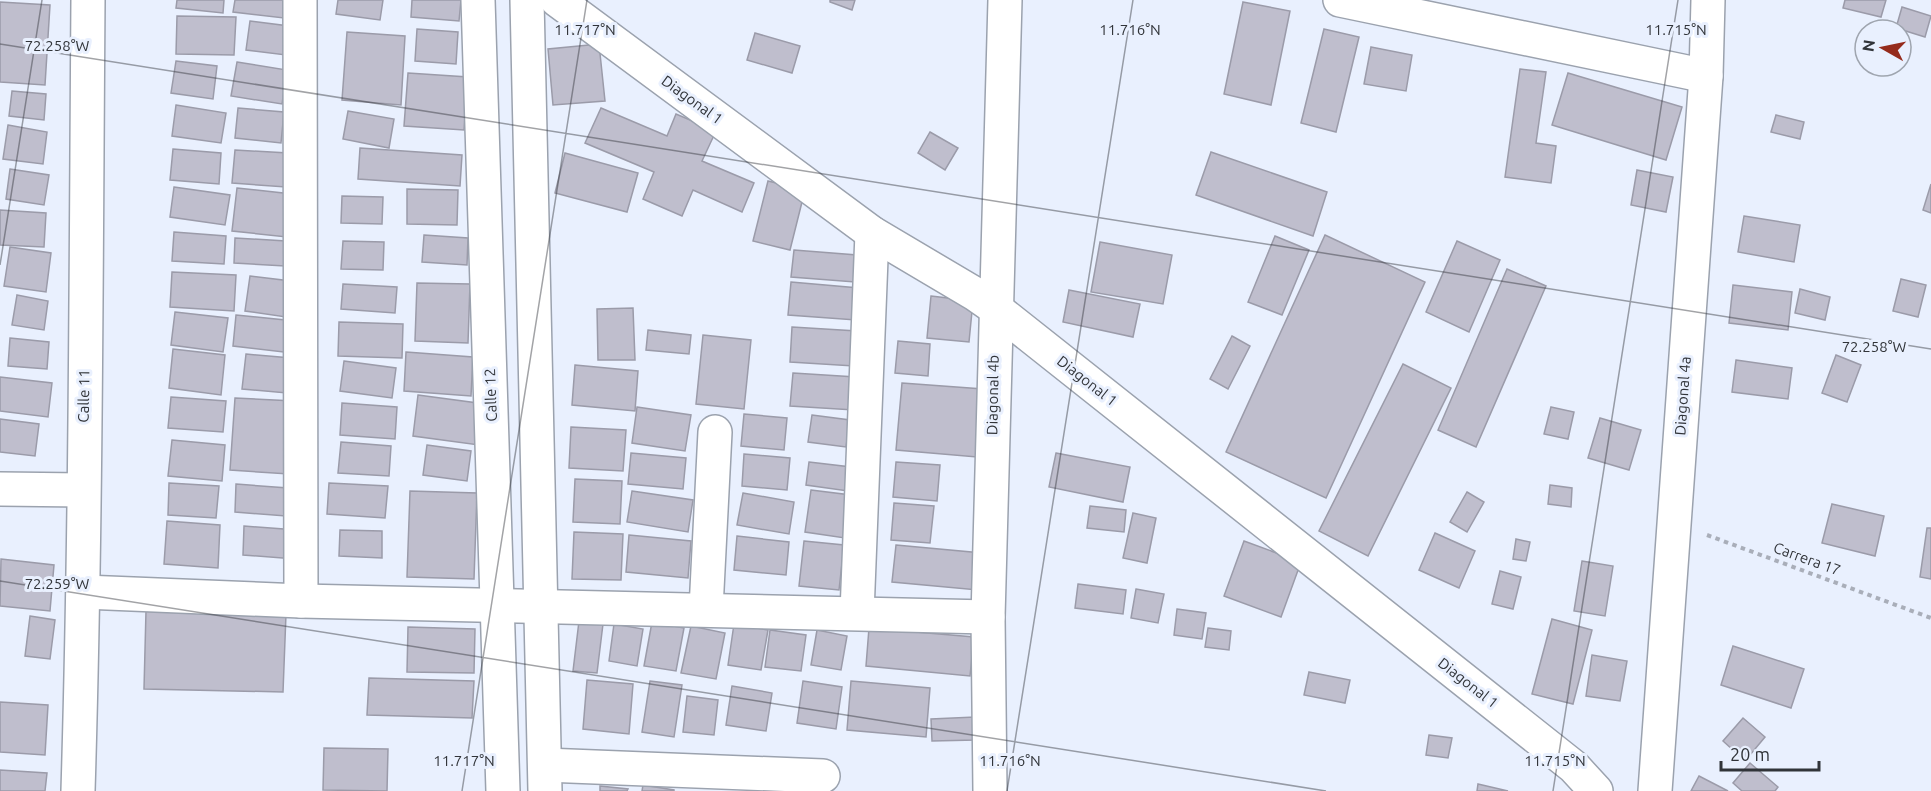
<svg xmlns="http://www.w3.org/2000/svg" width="1931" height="791" font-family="Ubuntu,sans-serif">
<rect width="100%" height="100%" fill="#e9f0fe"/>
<g fill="#bfbecd" stroke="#9b9ba9" stroke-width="1.5">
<polygon points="177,0 224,0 223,13 176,8"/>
<polygon points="235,0 286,0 284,18 233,12"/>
<polygon points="338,0 383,0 380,20 336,14"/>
<polygon points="412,0 461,0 459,21 411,17"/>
<polygon points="830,0 855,0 852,10 830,2"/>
<polygon points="1845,0 1886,0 1881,17 1843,8"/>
<polygon points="0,2 50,5 45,85 0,82"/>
<polygon points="1243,2 1290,11 1271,105 1224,94"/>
<polygon points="1902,7 1931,16 1925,37 1896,28"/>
<polygon points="177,16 236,17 234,55 176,54"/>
<polygon points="250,21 289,26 286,55 246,50"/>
<polygon points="417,29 458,32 456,64 415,61"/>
<polygon points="1324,29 1359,37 1336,132 1301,123"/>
<polygon points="347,32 405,36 401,105 342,100"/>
<polygon points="755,33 800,46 792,73 747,60"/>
<polygon points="599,44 605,101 553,105 548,49"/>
<polygon points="1371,47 1412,55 1406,91 1364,84"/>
<polygon points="176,61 217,66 213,99 171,93"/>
<polygon points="237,62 287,70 282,104 231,96"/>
<polygon points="1520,69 1546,72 1536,143 1556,146 1551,183 1505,177"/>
<polygon points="408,73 468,77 464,130 404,126"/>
<polygon points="1568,73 1682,107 1666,160 1552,125"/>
<polygon points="12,91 46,94 44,120 9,116"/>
<polygon points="176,105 226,113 221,143 172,136"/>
<polygon points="238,108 284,112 281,143 235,138"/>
<polygon points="601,108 667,136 676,114 716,131 702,161 754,183 742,212 693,190 682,216 643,199 654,172 585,143"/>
<polygon points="348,111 394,119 389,148 343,139"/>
<polygon points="1776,115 1804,122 1800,139 1771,132"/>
<polygon points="8,125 47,132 43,164 3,159"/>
<polygon points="930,132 958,148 945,170 918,153"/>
<polygon points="360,148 462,155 460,186 358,179"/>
<polygon points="173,149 221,153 219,184 170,180"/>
<polygon points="235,150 288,153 286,187 232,183"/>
<polygon points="1211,152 1327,192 1313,236 1196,195"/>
<polygon points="565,153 638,173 627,212 555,193"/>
<polygon points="10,169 49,175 44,205 6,199"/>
<polygon points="1637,170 1673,177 1666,212 1631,205"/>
<polygon points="768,181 805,190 790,250 753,241"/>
<polygon points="1931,184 1931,213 1923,210"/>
<polygon points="174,187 230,195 225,225 170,217"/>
<polygon points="237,188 292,194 287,237 232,231"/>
<polygon points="407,189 458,190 457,225 407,224"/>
<polygon points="342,196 383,197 382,224 341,223"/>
<polygon points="0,210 46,213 44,247 0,245"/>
<polygon points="1744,216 1800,225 1794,262 1738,252"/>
<polygon points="174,232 226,236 224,264 172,261"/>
<polygon points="424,235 468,238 467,265 422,262"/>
<polygon points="1325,235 1425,282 1326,498 1226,452"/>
<polygon points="1275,236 1309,250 1282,315 1248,302"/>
<polygon points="235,238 286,241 285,266 234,263"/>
<polygon points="343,241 384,242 383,270 341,269"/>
<polygon points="1457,241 1500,260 1469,332 1426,312"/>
<polygon points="1100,242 1172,255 1163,304 1091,292"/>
<polygon points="10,247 51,253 46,292 4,286"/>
<polygon points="794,250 857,255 855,282 791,277"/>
<polygon points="1507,269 1546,286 1476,447 1438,430"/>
<polygon points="172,272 236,275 234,311 170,307"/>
<polygon points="250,276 291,281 286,317 245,311"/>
<polygon points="1901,279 1926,285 1918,317 1893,311"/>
<polygon points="791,282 859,288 856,320 788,315"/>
<polygon points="417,283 470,284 468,343 415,341"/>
<polygon points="343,284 397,287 395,313 341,309"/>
<polygon points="1733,285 1792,292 1788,330 1729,323"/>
<polygon points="1800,289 1830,297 1825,320 1795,313"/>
<polygon points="1069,290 1140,304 1133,337 1063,322"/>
<polygon points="17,295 48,301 44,330 12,325"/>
<polygon points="931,296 973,301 969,342 927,338"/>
<polygon points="633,308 635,360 598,360 597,309"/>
<polygon points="175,312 228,318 223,352 171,345"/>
<polygon points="236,315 295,321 292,353 233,346"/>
<polygon points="339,322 403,324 402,358 338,356"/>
<polygon points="792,327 857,331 854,366 790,362"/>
<polygon points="648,330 691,335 689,354 646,350"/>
<polygon points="703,335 751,340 744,409 696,404"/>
<polygon points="1232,336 1250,346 1228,389 1210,379"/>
<polygon points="10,338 49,342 47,369 8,366"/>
<polygon points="898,341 930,344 928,376 895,373"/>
<polygon points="173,349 225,355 221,395 169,388"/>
<polygon points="406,352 473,357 471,396 404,391"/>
<polygon points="246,354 291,358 287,393 242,389"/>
<polygon points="1836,355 1861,365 1847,402 1822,393"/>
<polygon points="1736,360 1792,368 1788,399 1732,392"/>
<polygon points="344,361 396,368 392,398 340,391"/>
<polygon points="1403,364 1451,388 1368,556 1319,531"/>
<polygon points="575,365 638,371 635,411 572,405"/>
<polygon points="793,373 856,377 854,410 790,406"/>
<polygon points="0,377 52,383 48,417 0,411"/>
<polygon points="902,383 983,389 977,457 896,450"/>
<polygon points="418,395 485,404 479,445 413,436"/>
<polygon points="171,397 226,401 223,432 168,428"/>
<polygon points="235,398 294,401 289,474 230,470"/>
<polygon points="342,403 397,407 395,439 340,435"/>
<polygon points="637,407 691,415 685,451 632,443"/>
<polygon points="1551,407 1574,412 1568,439 1544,434"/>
<polygon points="744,414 787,418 784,450 741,446"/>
<polygon points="812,415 850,420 846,447 808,442"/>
<polygon points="1600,418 1641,430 1629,470 1588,458"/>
<polygon points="0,419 39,424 35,456 0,452"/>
<polygon points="571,427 626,430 623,471 569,468"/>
<polygon points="172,440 225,445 222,481 168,476"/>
<polygon points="341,442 391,446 389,476 338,473"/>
<polygon points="427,445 471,451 467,481 423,475"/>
<polygon points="631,453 686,458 683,489 628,484"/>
<polygon points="1056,453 1130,467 1123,502 1049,487"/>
<polygon points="744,454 790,458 787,490 742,486"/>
<polygon points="809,462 851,467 848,491 806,485"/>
<polygon points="896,462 940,465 937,501 893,497"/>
<polygon points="575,479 622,481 620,524 573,522"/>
<polygon points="169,483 219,486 216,518 168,515"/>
<polygon points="329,483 388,486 385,518 327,514"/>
<polygon points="236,484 288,488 286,516 235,512"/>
<polygon points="1550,485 1572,488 1571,507 1548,504"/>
<polygon points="811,490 851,495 845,538 805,532"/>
<polygon points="410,491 477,493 474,579 407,577"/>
<polygon points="632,491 693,500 688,532 627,522"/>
<polygon points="1467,492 1484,502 1467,532 1450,522"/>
<polygon points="743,493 794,502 789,534 737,525"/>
<polygon points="894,503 934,506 930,543 891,540"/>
<polygon points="1832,504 1884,516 1875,556 1822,543"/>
<polygon points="1090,506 1126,510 1124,532 1087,528"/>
<polygon points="1133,513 1156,518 1147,563 1123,558"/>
<polygon points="167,521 220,525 218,568 164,564"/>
<polygon points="244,526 297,530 295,559 243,555"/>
<polygon points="1927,528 1931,528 1931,579 1920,577"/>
<polygon points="340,530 382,531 382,558 339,556"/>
<polygon points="574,532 623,534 621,580 572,579"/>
<polygon points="1435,533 1475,551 1459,588 1419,570"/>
<polygon points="629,535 691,541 688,578 626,572"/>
<polygon points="737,536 789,542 786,575 734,570"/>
<polygon points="1516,539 1530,542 1526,561 1513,559"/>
<polygon points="804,541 844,545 839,590 799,586"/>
<polygon points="1244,541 1301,562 1281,617 1224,596"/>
<polygon points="896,545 982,553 978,590 892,582"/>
<polygon points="1,559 54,565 50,611 0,606"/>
<polygon points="1582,561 1613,566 1605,616 1574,611"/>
<polygon points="1500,571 1521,577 1513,609 1492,604"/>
<polygon points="1078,584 1126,590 1123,614 1075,608"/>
<polygon points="1136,589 1164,594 1158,623 1131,618"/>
<polygon points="1177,609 1206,613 1202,639 1174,635"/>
<polygon points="146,611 286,614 283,692 144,689"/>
<polygon points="30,616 55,620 50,659 25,656"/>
<polygon points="1552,619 1592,630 1573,704 1532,694"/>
<polygon points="579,621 603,624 597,673 573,671"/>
<polygon points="652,622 684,628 676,671 644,666"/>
<polygon points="614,624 643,629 637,666 609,661"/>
<polygon points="734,624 768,630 761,670 728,665"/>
<polygon points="691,626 725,633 716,679 681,673"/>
<polygon points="408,627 475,629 474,673 407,672"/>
<polygon points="869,628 974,637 970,676 866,666"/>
<polygon points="1208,628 1231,631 1229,650 1205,647"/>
<polygon points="770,630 806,635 801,671 765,667"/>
<polygon points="817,630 847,636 841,670 811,665"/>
<polygon points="1733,646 1804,669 1791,708 1721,685"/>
<polygon points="1592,655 1627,661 1620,701 1586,696"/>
<polygon points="1309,672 1350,680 1345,703 1304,695"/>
<polygon points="369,678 474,681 472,718 367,715"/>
<polygon points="587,680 633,684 629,734 583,729"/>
<polygon points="650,681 682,685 674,737 642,732"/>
<polygon points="803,681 842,687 836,729 797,723"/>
<polygon points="851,681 930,688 926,737 847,730"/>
<polygon points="732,686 772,693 766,731 726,725"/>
<polygon points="687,696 718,700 714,735 683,732"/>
<polygon points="0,702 48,705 45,755 0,752"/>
<polygon points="975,717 976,740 932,741 931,719"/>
<polygon points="1743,718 1765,737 1745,761 1723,741"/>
<polygon points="1429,735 1452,738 1448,758 1426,755"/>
<polygon points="324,748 388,749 387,791 323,790"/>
<polygon points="1750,763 1778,787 1775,791 1742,791 1733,783"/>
<polygon points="0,770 47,773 45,791 0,791"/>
<polygon points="1699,776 1728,791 1691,791"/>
<polygon points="1478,784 1508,791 1477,791"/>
<polygon points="643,785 674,790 674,791 642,791"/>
<polygon points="600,786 628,789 627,791 600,791"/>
</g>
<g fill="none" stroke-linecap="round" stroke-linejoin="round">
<defs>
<g id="minor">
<polyline points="300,0 301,601"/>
<polyline points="557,0 872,233 975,294 995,308 1574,767 1596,791"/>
<polyline points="1340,0 1706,76"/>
<polyline points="0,489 83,490"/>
<polyline points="84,592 301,601 988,617"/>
<polyline points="706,609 715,432"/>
<polyline points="857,613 872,233"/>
<polyline points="545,765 823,776"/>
<path d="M78,791C86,527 86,264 88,0"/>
<polyline points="990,791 988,617 1005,0"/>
<polyline points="1655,791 1706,76 1708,0"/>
</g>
<g id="tertiary">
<polyline points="478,0 503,791"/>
<polyline points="527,0 545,791"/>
</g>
</defs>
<use href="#minor" stroke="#9ba2ae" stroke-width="36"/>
<use href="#tertiary" stroke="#9ba2ae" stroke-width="36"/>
<polyline stroke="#a9aeb9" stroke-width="4" stroke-dasharray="4.5 4.5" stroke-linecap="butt" points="1707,535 1931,618"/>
<use href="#minor" stroke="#fff" stroke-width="33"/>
<use href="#tertiary" stroke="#fff" stroke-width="33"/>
</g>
<path fill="none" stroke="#313439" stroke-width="1.5" stroke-opacity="0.45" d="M0,44L1931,349M0,265L42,0M0,581L1326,791M462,791L587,0M1007,791L1133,0M1553,791L1678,0"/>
<g text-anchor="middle" stroke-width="6" stroke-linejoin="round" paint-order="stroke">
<g font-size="15" fill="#313439" stroke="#e9f0fe">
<text transform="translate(692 100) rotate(36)" y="5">Diagonal 1</text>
<text transform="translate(1087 381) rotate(38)" y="5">Diagonal 1</text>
<text transform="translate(491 395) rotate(-92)" y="5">Calle 12</text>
<text transform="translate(993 395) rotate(-89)" y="5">Diagonal 4b</text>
<text transform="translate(84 396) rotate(-89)" y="5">Calle 11</text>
<text transform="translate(1683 396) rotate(-86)" y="5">Diagonal 4a</text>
<text transform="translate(1807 559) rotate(20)" y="5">Carrera 17</text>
<text transform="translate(1468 683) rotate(38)" y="5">Diagonal 1</text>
</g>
</g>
<g font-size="15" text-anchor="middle" fill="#313439" stroke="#e9f0fe" stroke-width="6" stroke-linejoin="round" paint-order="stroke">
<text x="585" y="35">11.717°N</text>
<text x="1130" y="35">11.716°N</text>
<text x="1676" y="35">11.715°N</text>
<text x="57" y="51">72.258°W</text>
<text x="1874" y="352">72.258°W</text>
<text x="57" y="589">72.259°W</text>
<text x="464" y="766">11.717°N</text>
<text x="1010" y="766">11.716°N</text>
<text x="1555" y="766">11.715°N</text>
</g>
<g transform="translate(1883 48) rotate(279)"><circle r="28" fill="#e9f0fe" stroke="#9fa5af" stroke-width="1.5"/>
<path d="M0-4.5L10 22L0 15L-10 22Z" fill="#952b1c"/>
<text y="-9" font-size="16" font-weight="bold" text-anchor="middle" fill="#313439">N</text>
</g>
<path d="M1721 761v9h98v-9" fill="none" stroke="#313439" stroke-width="3"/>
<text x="1730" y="761" font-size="18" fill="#313439" stroke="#e9f0fe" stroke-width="4.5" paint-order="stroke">20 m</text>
</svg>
